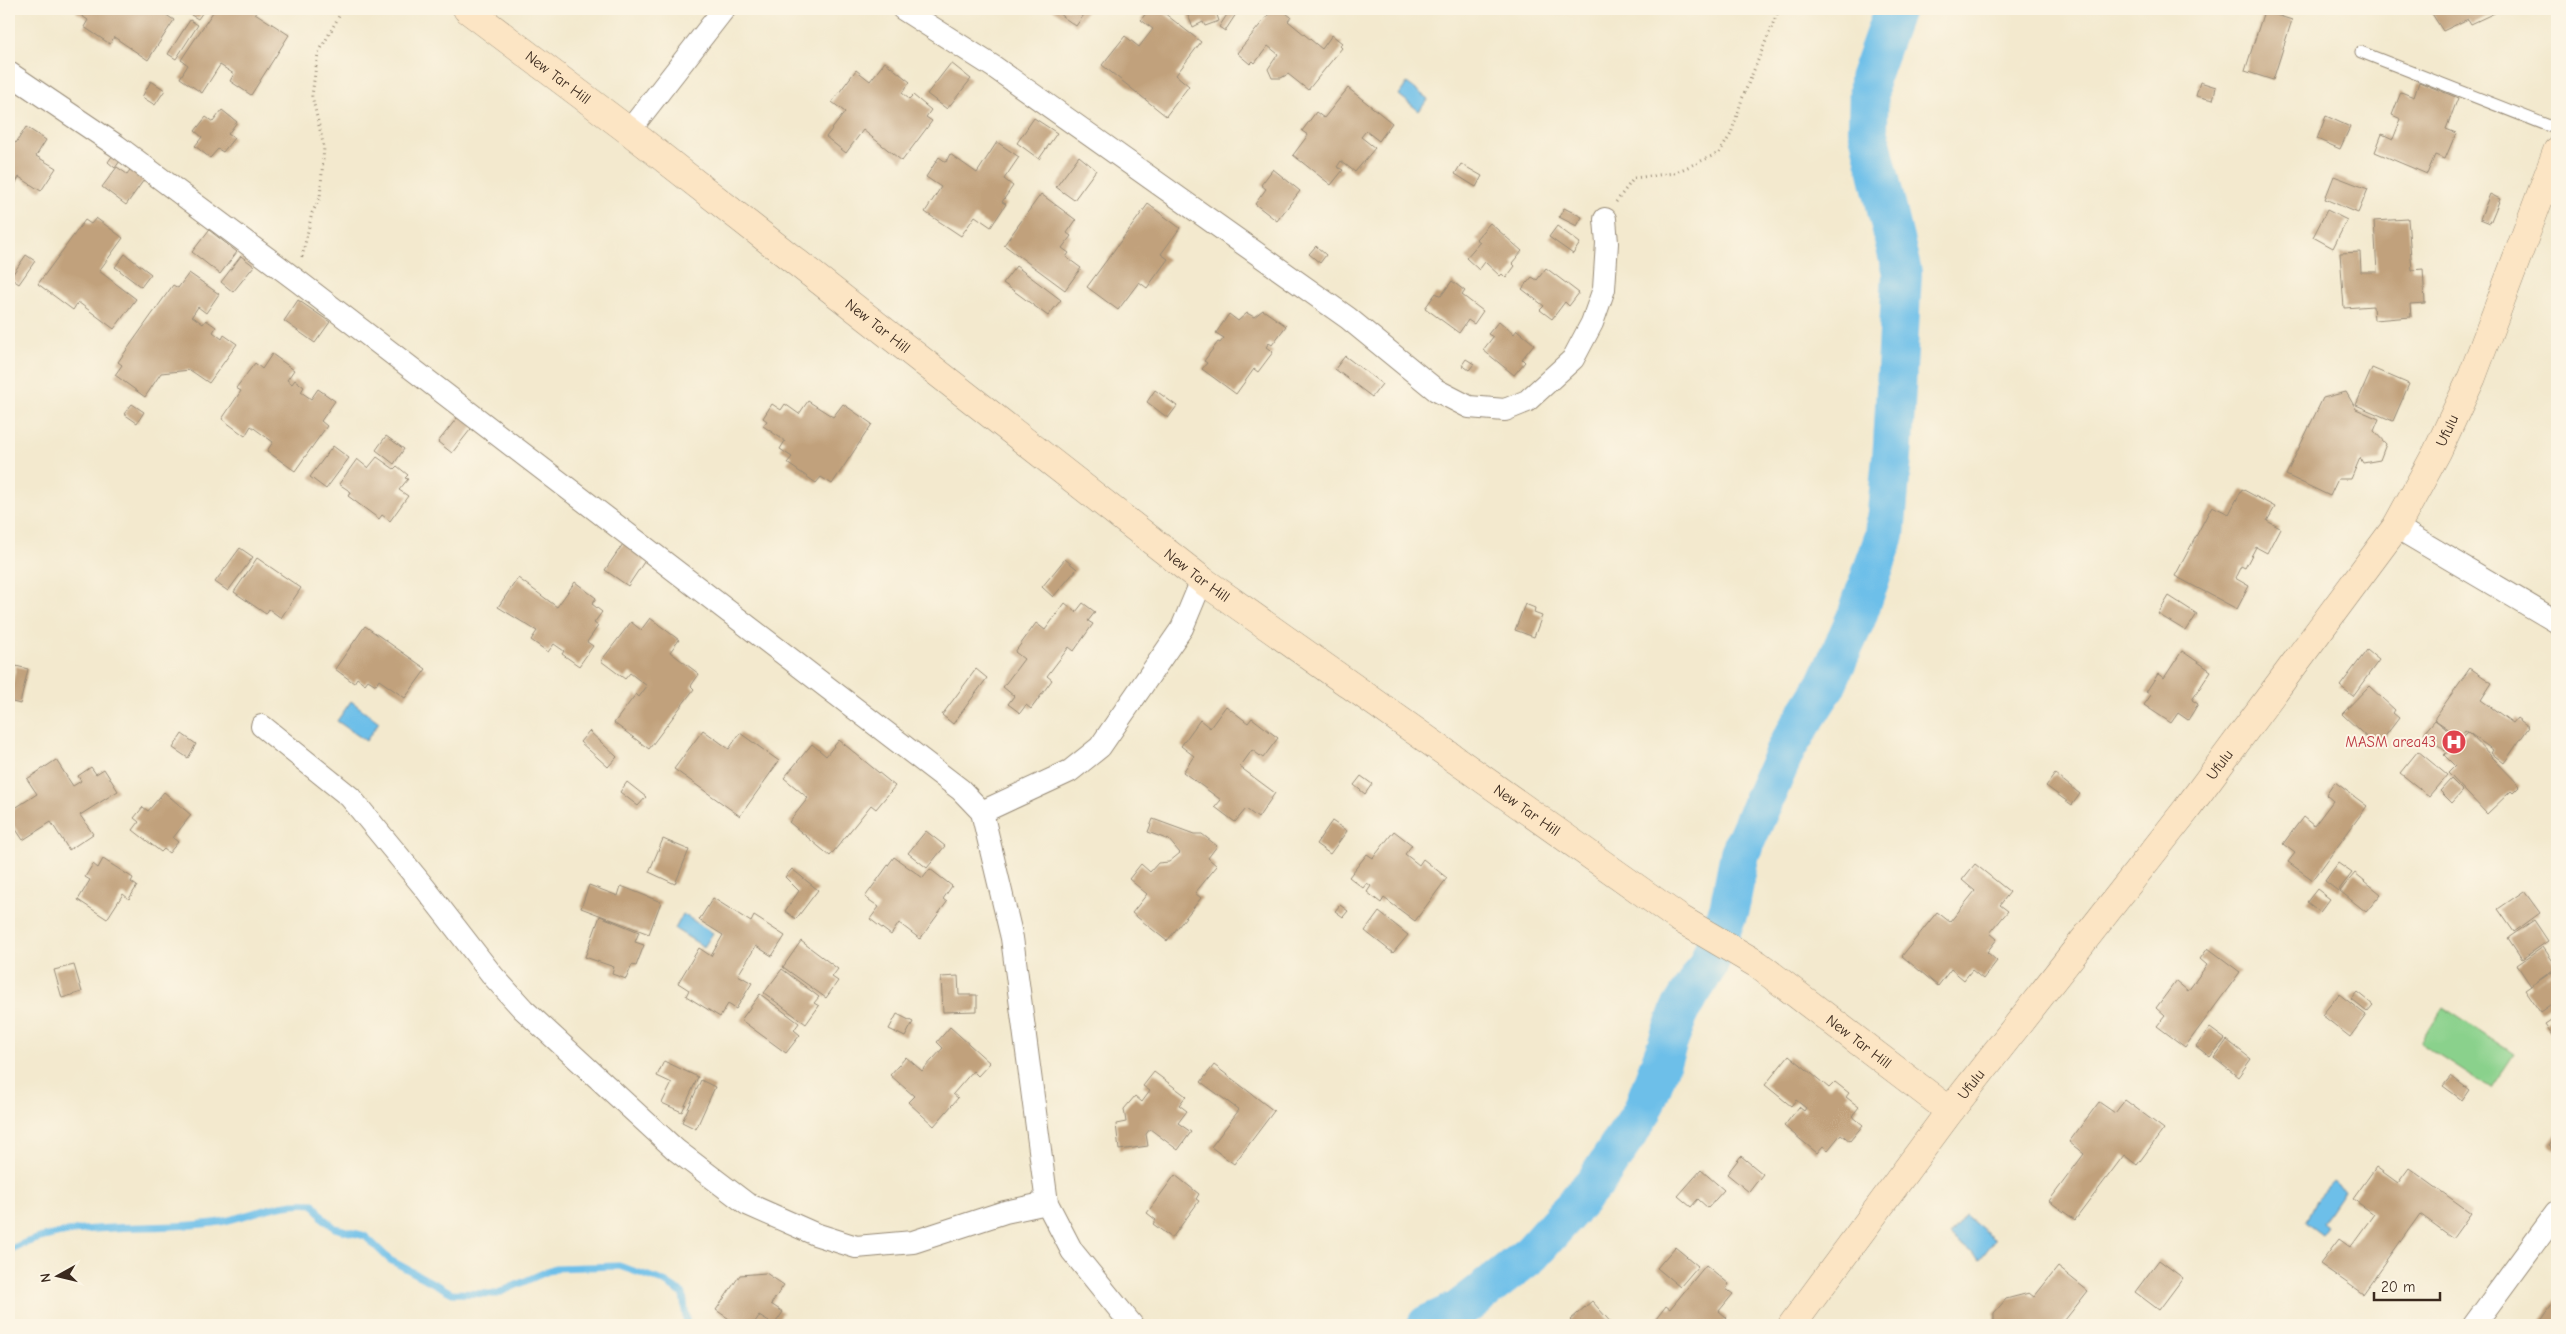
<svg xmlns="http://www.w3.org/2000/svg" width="2566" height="1334" font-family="'Comic Neue',sans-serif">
<rect width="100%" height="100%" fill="#fcf5e5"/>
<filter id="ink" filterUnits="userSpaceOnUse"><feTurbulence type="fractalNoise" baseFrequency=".02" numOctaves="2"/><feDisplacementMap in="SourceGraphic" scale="10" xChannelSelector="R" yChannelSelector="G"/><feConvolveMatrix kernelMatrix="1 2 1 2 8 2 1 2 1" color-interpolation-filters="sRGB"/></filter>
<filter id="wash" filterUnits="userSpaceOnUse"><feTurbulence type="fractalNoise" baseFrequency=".0096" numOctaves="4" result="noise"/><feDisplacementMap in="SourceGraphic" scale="20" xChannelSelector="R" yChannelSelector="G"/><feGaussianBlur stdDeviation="1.12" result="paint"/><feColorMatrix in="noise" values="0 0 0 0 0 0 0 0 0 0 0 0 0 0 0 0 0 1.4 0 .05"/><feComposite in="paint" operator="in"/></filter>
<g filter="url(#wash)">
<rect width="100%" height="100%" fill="#f3e9ce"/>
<polygon fill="#8ad18c" stroke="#627e55" points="2443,1007 2514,1054 2491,1089 2420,1043"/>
<g fill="#6dbfe9" stroke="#547484">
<polygon points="1407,83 1428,99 1419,111 1399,95"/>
<polygon points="351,701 379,722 366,741 337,721"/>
<polygon points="683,914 713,933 704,947 675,929"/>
<polygon points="2333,1182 2344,1191 2323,1222 2328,1226 2322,1234 2306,1222 2316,1200"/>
<polygon points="1965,1215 1995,1240 1980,1259 1949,1235"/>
</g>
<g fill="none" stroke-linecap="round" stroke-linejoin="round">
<path stroke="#6dbfe9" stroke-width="7" d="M9,1250C75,1217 150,1233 220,1222C251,1216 282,1200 314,1204L323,1218L335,1228L365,1236L390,1260L452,1293L496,1294L555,1268L619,1266L663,1281L683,1294L687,1325"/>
<polyline stroke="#6dbfe9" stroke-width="40" points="1427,1325 1458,1311 1531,1254 1597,1180 1642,1112 1680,1010 1708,965 1729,909 1740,853 1787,747 1826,685 1857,616 1885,535 1893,445 1902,273 1868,129 1869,79 1894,9"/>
</g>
<g id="blocks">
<g fill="#c1a17c">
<polygon points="78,9 157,9 174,20 148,60 114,37 110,44 84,27 88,20 76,12"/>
<polygon points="195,9 205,9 198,19 191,15"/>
<polygon points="215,9 257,9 255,13 289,35 251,95 230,81 234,74 220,65 202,93 180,78 188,65 181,60"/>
<polygon points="1052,9 1088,9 1076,26"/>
<polygon points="1149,9 1159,9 1201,42 1176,75 1189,86 1166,116 1102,65 1125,36 1139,47 1153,29 1141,20"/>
<polygon points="1185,9 1224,9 1225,12 1217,15 1219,21 1205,26 1203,22 1193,27"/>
<polygon points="1273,9 1281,9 1291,17 1288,21 1322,49 1332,35 1342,43 1340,46 1342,48 1308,90 1288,74 1281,78 1272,78 1268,69 1278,54 1268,46 1255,63 1253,61 1250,64 1237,53"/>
<polygon points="2429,9 2503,9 2471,24 2468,19 2443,31"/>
<polygon points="1230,10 1236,14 1225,31 1219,27"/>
<polygon points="2264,11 2292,20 2273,80 2245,71"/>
<polygon points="190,20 198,25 176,59 168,54"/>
<polygon points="885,62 910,82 902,93 909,99 913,95 931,110 926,117 932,121 902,161 863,130 846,153 826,137 845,112 832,102 856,70 870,81"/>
<polygon points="951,63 971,79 947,109 927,94"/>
<polygon points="151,81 165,90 155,105 142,97"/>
<polygon points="2200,82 2216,87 2213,100 2196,96"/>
<polygon points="2419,82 2458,98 2446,129 2456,133 2445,159 2435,155 2427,174 2375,152 2382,134 2393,139 2401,119 2392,115 2401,92 2414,97"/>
<polygon points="1348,88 1392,123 1379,141 1366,131 1361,137 1375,148 1355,172 1341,161 1337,167 1343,170 1331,185 1293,155 1308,135 1302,131 1316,112 1324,118"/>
<polygon points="222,110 237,122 228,134 234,138 223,152 218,149 210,158 195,146 202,137 195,131 206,117 213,122"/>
<polygon points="2326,116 2350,127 2340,149 2317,139"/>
<polygon points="1034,118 1057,133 1039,159 1017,143"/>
<polygon points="26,127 46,140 36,156 56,168 41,191 19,177 9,195 9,143 11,140 16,143"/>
<polygon points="997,142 1019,157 1004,179 1013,186 1002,202 1006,204 991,227 975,216 961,236 925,212 941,187 926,177 939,157 946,162 950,154 977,173"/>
<polygon points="115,152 122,158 115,168 108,162"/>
<polygon points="1079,156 1096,170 1074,200 1056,187"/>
<polygon points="1461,164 1482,176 1476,187 1455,174"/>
<polygon points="117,167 127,174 132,167 146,177 126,205 102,187"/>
<polygon points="1273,169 1300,191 1277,221 1255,204 1266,189 1261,185"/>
<polygon points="2334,176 2368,189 2358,213 2325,199"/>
<polygon points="1041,194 1076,220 1067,233 1071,236 1062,248 1069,253 1066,257 1081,268 1065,290 1004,245"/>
<polygon points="2490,194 2500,199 2490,223 2480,219"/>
<polygon points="1148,204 1180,228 1161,254 1168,259 1147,288 1139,282 1118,310 1087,287"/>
<polygon points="1564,208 1582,217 1577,226 1559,217"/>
<polygon points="2327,210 2347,220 2333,248 2313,237"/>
<polygon points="96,218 123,238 99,271 136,299 114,329 78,302 73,310 38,284 85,220 91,224"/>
<polygon points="2408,219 2412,270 2423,269 2425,303 2410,304 2411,317 2374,320 2373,306 2344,308 2340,253 2360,252 2361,272 2377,272 2374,221"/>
<polygon points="1490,223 1522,251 1512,263 1515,266 1506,278 1502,274 1500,276 1485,262 1479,270 1466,258 1480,242 1476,239"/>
<polygon points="1557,226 1580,243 1573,254 1549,237"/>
<polygon points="209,230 237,252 220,274 192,252"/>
<polygon points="1316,246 1326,255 1320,263 1309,254"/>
<polygon points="125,254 151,274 141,287 115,267"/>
<polygon points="26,255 35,261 19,284 10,278"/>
<polygon points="241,256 254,266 233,292 221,282"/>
<polygon points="1016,266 1061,300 1048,316 1003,283"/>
<polygon points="1546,268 1579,293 1569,306 1565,302 1552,319 1540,310 1544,306 1522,289 1532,277 1537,280"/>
<polygon points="189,273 219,294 206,313 198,307 192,316 203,324 206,320 216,327 213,332 222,339 224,335 237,344 209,383 190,370 161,373 145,397 115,375 122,365 118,362 173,285 178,288"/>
<polygon points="1452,281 1465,291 1462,295 1483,311 1474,324 1468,320 1459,333 1425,308 1436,293 1441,296"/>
<polygon points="298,300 330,322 315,343 284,321"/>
<polygon points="1263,310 1286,326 1272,345 1269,343 1266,347 1273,352 1258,372 1254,369 1236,394 1202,369 1207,363 1204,361 1218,342 1220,343 1224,338 1216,333 1229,314 1238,321 1247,313 1254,317"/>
<polygon points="1499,321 1514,334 1517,330 1534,344 1522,359 1525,362 1514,375 1483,350 1493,337 1488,334"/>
<polygon points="272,354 294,370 287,380 292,384 295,380 304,387 301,392 311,399 318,389 335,401 321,421 327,426 295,471 267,451 273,442 251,426 245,436 222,419 241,391 236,388 255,363 262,369"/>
<polygon points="1345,356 1382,384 1372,397 1335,369"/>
<polygon points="1466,359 1474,364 1469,370 1462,365"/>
<polygon points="2372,368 2409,384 2393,421 2356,405"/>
<polygon points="1155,390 1177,406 1168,418 1147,402"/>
<polygon points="2346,392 2356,409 2379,419 2374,431 2386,444 2380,460 2363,463 2360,458 2351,479 2338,479 2330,496 2286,475 2323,398"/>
<polygon points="808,401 833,417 843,404 872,424 832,484 821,477 816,483 787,463 792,457 780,449 785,441 763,426 767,421 763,418 772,404 781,410 785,404 799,414"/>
<polygon points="132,404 144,412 137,423 124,414"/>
<polygon points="460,414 474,425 452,453 438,442"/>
<polygon points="386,436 404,449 394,464 376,450"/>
<polygon points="333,446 349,458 326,489 310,477"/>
<polygon points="377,457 394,469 397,466 408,475 405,478 408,479 399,490 408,496 390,521 382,515 379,519 348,496 351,492 339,484 357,459 368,468"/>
<polygon points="2242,489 2275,507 2267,521 2280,528 2267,553 2256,547 2245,568 2241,566 2235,578 2249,586 2237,609 2175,576 2212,506 2229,514"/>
<polygon points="625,541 648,556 628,586 605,570"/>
<polygon points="240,548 253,557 228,591 215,582"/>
<polygon points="257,558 301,588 281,618 269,609 266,614 234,592"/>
<polygon points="1065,559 1077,569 1053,597 1042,587"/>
<polygon points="518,578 557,607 575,582 596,598 592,604 602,612 594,623 598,626 587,642 593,646 579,666 562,654 564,651 554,644 548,652 531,640 537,631 498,607"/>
<polygon points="2169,596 2197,614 2186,631 2158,614"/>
<polygon points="1065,603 1076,612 1083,603 1095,612 1088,621 1093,624 1074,651 1069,647 1047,676 1052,680 1031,709 1026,705 1020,713 1008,704 1014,696 1003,687 1024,659 1015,652 1036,623 1045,630"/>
<polygon points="1525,604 1535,608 1534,613 1542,616 1534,637 1515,630"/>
<polygon points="650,618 679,640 670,652 699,674 691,686 694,689 649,749 614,723 636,694 639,697 647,686 630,673 625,679 601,661 631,622 641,630"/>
<polygon points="365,626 426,669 405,698 379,680 376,685 368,680 365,684 357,678 354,683 335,669"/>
<polygon points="2367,650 2379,660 2353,696 2340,686"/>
<polygon points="2182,651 2211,671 2192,700 2198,704 2188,720 2178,713 2171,723 2144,705 2151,695 2146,692 2158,674 2164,678"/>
<polygon points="16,666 28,669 20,704 9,701"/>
<polygon points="2470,668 2492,683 2481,700 2513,723 2517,718 2529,727 2504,763 2491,753 2493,750 2465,730 2460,737 2434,719"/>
<polygon points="976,669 987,678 953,724 942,715"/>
<polygon points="2369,686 2395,710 2393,713 2399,718 2377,747 2342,714"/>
<polygon points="1226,706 1248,723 1252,718 1278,738 1263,758 1252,750 1240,767 1275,793 1258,818 1246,809 1235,822 1215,807 1221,800 1183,772 1194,756 1181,746 1200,720 1210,728"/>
<polygon points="2435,720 2456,737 2445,751 2424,733"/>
<polygon points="703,730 729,749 740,733 779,761 740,816 674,769"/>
<polygon points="589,731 617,757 608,767 580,742"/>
<polygon points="2468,732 2520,786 2513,793 2511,791 2487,814 2448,773 2455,766 2444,755"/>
<polygon points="182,734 196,744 188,758 173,748"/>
<polygon points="839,740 895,786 876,809 871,805 830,856 789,822 808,798 784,778 812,744 826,756"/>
<polygon points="2418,751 2447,775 2429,796 2400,773"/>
<polygon points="56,760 73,786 81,781 78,776 91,767 96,774 104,769 118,791 80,815 93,834 69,850 51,822 23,840 9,819 9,812 37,794 27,779"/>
<polygon points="2055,774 2080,794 2072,805 2046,786"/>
<polygon points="1361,776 1372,784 1365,794 1354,785"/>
<polygon points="2451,779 2463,791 2452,803 2440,791"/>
<polygon points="627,782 646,797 638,806 620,792"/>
<polygon points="2335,782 2367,806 2313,880 2288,862 2295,853 2283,844 2303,817 2314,826 2333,801 2326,795"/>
<polygon points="164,792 191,815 173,838 178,842 169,853 164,849 161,852 133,830 139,822 134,818 143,807 148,811"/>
<polygon points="1153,819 1194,834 1202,834 1217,846 1208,858 1217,866 1195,893 1201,898 1167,941 1132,913 1147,894 1129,879 1141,864 1150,872 1158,863 1169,862 1180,853 1169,840 1148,832"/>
<polygon points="1332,821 1347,831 1330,854 1316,844"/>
<polygon points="926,831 945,846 927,868 908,853"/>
<polygon points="1394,831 1412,845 1405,854 1419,865 1423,859 1447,878 1415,921 1384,898 1381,903 1367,892 1371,886 1367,883 1363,888 1349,877 1367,854 1373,858"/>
<polygon points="663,839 689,850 675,884 649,872"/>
<polygon points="894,857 923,878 930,869 952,886 943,899 947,902 920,939 899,923 891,935 870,919 879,907 865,897"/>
<polygon points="103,859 133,878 131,882 137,886 129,899 123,894 107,919 78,900 90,880 85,877 93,864 98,868"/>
<polygon points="2338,863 2352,873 2338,891 2325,881"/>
<polygon points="1975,864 2010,892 2000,905 2008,911 1990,933 1997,939 1987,952 1997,961 1983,979 1972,970 1964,980 1951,969 1938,986 1902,956 1937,912 1950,922 1975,891 1962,880"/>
<polygon points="792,869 818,890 796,919 785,911 799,891 785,877"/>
<polygon points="2355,873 2381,894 2366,912 2340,891"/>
<polygon points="589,885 618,896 621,886 661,902 649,934 581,908"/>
<polygon points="2317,889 2330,899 2320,912 2307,902"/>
<polygon points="2524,891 2540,913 2514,932 2498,909"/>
<polygon points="713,898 751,922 754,916 785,936 772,956 756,946 738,975 752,983 736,1009 728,1004 720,1017 686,996 689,990 678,983 699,948 711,956 723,935 699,920"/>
<polygon points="1340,905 1348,911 1343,917 1335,911"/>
<polygon points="1379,912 1408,935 1393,953 1365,931"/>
<polygon points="600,916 639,932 635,942 644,945 636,966 632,965 626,979 612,974 614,967 585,957"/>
<polygon points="2534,920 2548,941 2522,959 2508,938"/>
<polygon points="801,941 838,969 832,977 838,981 826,998 783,967"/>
<polygon points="2543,947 2557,967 2531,986 2517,965"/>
<polygon points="2208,948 2240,972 2185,1047 2157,1026 2165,1016 2156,1008 2176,981 2188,991 2207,965 2200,959"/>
<polygon points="74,965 82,992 62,998 54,970"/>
<polygon points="782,969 819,997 814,1003 819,1006 806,1024 764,993"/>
<polygon points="2552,972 2557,981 2557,1000 2540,1012 2525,990"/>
<polygon points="958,976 959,995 977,995 977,1011 943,1012 941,977"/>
<polygon points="2357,992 2373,1005 2367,1012 2351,999"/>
<polygon points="760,994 799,1023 794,1030 800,1035 786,1053 741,1020"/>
<polygon points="2339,994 2366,1015 2350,1037 2322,1015"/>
<polygon points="897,1014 913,1022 905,1037 889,1029"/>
<polygon points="2557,1016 2557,1041 2545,1024"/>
<polygon points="950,1027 990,1063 978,1076 973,1071 953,1094 958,1098 934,1126 908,1102 914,1096 890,1075 906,1057 922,1071 943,1048 937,1042"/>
<polygon points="2210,1028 2225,1039 2210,1057 2196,1046"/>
<polygon points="2227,1040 2251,1059 2238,1077 2214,1058"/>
<polygon points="1789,1055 1829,1088 1835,1082 1849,1093 1846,1097 1859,1107 1852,1116 1863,1125 1850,1141 1841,1134 1828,1150 1823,1146 1817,1153 1784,1126 1799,1107 1804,1111 1806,1108 1796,1100 1791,1106 1765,1085"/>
<polygon points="664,1061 698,1077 682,1112 662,1103 672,1083 657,1076"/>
<polygon points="1214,1065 1274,1111 1234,1164 1211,1147 1239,1110 1201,1082"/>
<polygon points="1154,1072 1186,1096 1179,1105 1187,1111 1178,1123 1191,1132 1178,1150 1150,1129 1146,1134 1148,1146 1119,1150 1116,1124 1126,1122 1124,1109 1135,1096 1142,1102 1150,1091 1143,1086"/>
<polygon points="2451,1076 2469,1090 2462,1100 2443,1086"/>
<polygon points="701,1080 715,1087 696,1129 682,1122"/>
<polygon points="2125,1100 2164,1129 2137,1165 2124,1155 2075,1220 2049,1201 2084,1154 2069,1142 2099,1102 2115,1113"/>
<polygon points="2557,1133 2557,1152 2548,1145"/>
<polygon points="1741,1156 1763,1174 1749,1192 1727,1174"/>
<polygon points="2376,1167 2398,1183 2409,1168 2471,1213 2453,1238 2420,1214 2363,1294 2320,1264 2339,1239 2350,1247 2374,1214 2353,1199"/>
<polygon points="1701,1170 1724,1190 1708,1208 1698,1199 1691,1207 1678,1196"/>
<polygon points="1175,1175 1199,1194 1196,1199 1199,1201 1172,1238 1153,1224 1156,1220 1147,1213"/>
<polygon points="1675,1247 1698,1266 1680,1287 1657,1268"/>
<polygon points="2159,1260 2183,1278 2159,1310 2135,1292"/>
<polygon points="1706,1265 1729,1284 1726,1289 1733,1294 1719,1311 1727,1318 1721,1325 1663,1325 1656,1319 1666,1306 1670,1309"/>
<polygon points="2058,1267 2088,1291 2061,1325 1994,1325 1994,1313 2006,1299 2029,1293 2034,1297"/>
<polygon points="766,1273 784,1285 771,1304 783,1312 774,1325 759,1316 753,1325 738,1325 716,1310 740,1275"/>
<polygon points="2557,1298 2557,1325 2538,1325"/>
<polygon points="1592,1301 1613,1325 1575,1325 1570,1320"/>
</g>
</g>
</g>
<g filter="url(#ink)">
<use href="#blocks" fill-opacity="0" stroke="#978a76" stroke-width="1"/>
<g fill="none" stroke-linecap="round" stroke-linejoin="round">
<defs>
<polyline id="lane" points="2361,52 2557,129"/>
<g id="street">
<polyline points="903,9 994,67 1348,318 1436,390 1469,407 1505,410 1527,401 1573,359 1592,323 1604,289 1607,243 1605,219"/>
<polyline points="9,73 117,146 299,282 961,790 982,812 1012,938 1047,1203 1072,1251 1132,1325"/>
<polyline points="629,131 724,9"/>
<polyline points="2396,527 2557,622"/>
<polyline points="262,726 350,797 424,887 493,976 523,1009 676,1150 747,1204 815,1234 856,1247 913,1242 1005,1212 1047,1203"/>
<polyline points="982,812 1070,771 1100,747 1182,628 1202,580"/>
<polyline points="2474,1325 2557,1212"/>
</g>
<g id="secondary">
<path id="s1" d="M467,9L629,131L1202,580L1679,918L1757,964L1950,1111"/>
<path id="s2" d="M1792,1325L1950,1111L2186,810L2396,527L2437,452L2472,377L2557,151"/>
</g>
</defs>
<use href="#lane" stroke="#978a76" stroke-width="13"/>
<use href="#street" stroke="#978a76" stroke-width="24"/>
<use href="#secondary" stroke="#978a76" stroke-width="29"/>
<g stroke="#978a76" stroke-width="3" stroke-dasharray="1 4" stroke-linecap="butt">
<polyline points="1616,202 1634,178 1674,173 1719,153 1731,134 1742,99 1779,9"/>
<polyline points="302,257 312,213 320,198 324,147 312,96 315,73 318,54 343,9"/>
</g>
<use href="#lane" stroke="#fff" stroke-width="11"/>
<use href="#street" stroke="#fff" stroke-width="22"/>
<use href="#secondary" stroke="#fce5c4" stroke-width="28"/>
</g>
</g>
<defs>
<symbol id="hospital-disc" viewBox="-11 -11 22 22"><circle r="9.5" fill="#e0444e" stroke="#fcf5e5"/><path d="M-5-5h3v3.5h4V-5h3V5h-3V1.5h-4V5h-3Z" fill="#fff"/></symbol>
</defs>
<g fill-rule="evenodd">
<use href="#hospital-disc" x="2440" y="728" width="28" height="28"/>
</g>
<g text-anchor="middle" stroke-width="4" stroke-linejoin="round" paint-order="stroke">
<g font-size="15" fill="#3b2a1e" stroke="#fcf5e5">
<text dy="5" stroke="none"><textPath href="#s1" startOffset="114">New Tar Hill</textPath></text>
<text dy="5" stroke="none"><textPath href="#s1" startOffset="519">New Tar Hill</textPath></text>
<text dy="5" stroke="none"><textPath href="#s2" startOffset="1110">Ufulu</textPath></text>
<text dy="5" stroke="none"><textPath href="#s1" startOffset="924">New Tar Hill</textPath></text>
<text dy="5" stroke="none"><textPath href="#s2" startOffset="705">Ufulu</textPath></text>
<text dy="5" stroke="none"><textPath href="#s1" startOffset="1329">New Tar Hill</textPath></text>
<text dy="5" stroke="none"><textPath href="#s1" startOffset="1734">New Tar Hill</textPath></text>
<text dy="5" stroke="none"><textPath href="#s2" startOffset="300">Ufulu</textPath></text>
</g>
<g font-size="15" fill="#be3a42" stroke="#fcf5e5" text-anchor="end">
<text x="2436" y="747">MASM area43</text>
</g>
</g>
<rect width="2566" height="1334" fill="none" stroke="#fcf5e5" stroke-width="30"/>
<g transform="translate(58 1276) rotate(262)" stroke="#fcf5e5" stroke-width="4" paint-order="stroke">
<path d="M0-4L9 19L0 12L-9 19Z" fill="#3b2a1e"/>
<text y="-8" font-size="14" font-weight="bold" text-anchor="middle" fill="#3b2a1e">N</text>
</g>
<path d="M2374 1292v8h66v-8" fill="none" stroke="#3b2a1e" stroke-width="2.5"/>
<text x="2381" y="1292" font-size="15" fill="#3b2a1e" stroke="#fcf5e5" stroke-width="4" paint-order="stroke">20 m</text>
</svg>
